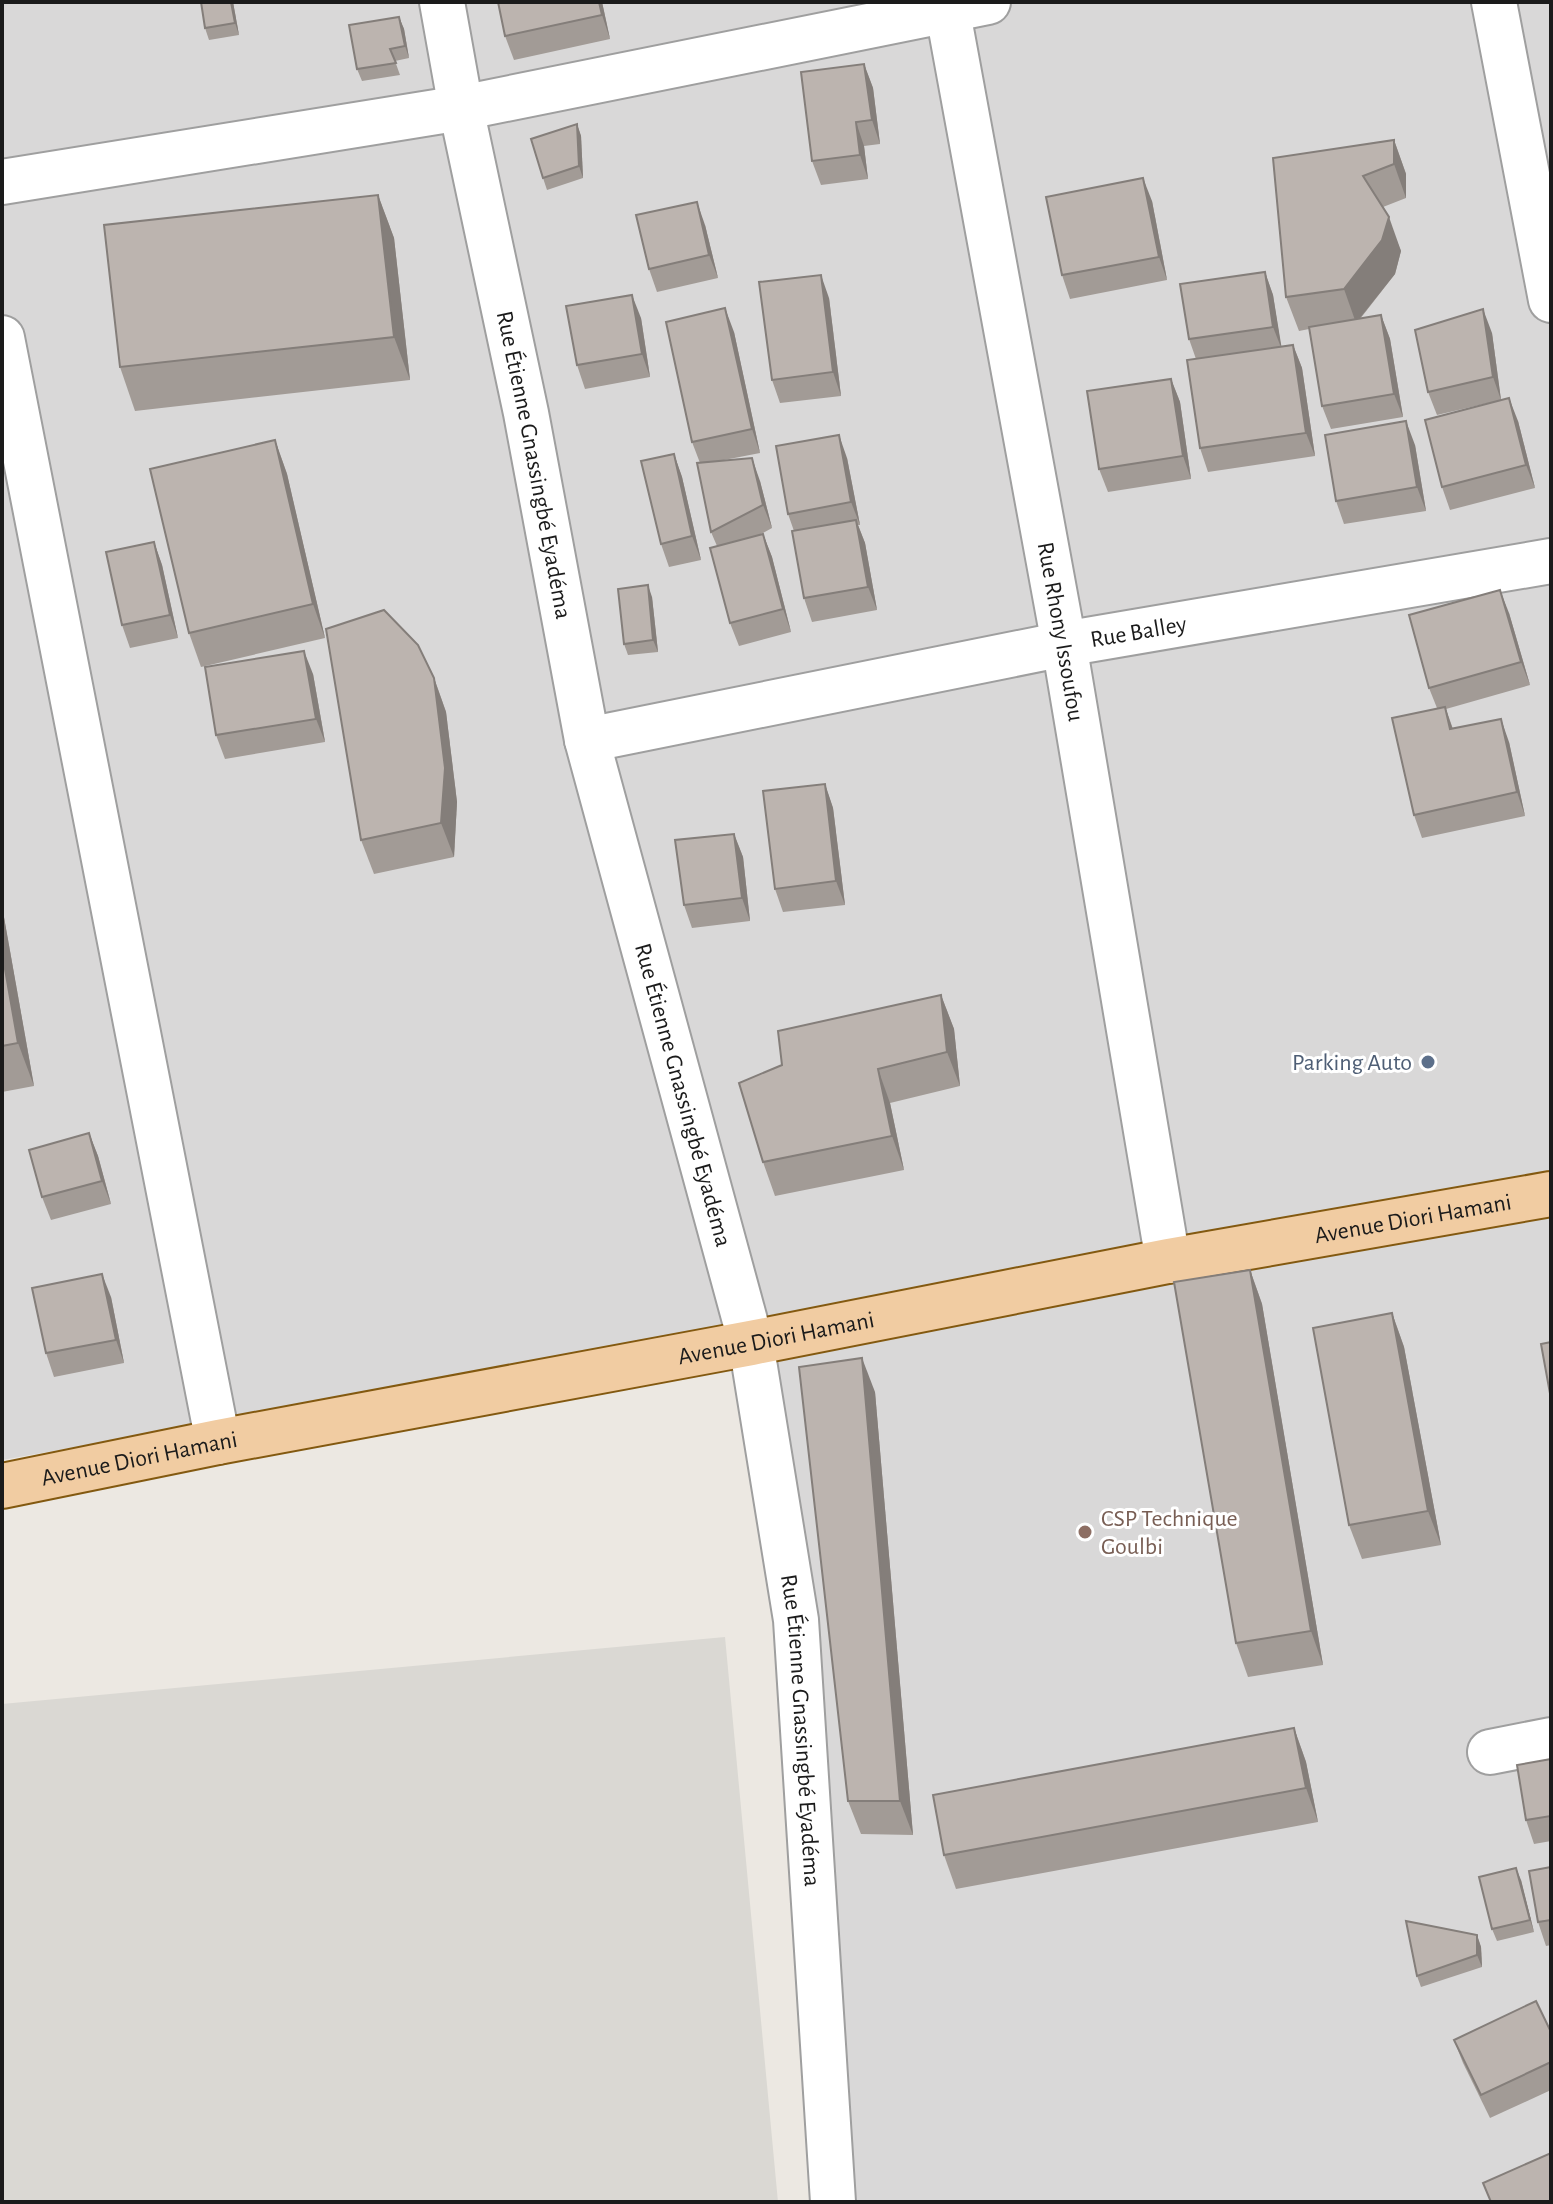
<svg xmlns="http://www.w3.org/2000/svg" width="1553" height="2204" font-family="'Alegreya Sans',sans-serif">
<rect width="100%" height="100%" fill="#ece8e2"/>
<polygon fill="#d9d8d8" points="2,2 1551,2 1551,2202 854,2202 768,1325 2,1460"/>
<polygon fill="#dad8d3" points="725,1637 778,2202 2,2202 2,1704"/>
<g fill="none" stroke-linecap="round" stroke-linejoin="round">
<defs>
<g id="minor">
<path id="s1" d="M442,2L461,108L526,413L587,740L751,1343L796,1620L833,2202"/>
<path id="s2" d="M946,2L1064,644L1168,1261"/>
<polyline points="1494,2 1551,300"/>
<polyline points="2,182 461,108 988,2"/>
<polyline points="2,338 218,1442"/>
<path id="s3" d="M587,740L1064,644L1551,561"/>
<polyline points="1490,1752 1551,1740"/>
</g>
<g id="major">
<path id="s4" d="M2,1486L218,1442L751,1343L1168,1261L1551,1194"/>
</g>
</defs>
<use href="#minor" stroke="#9f9f9f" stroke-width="48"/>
<use href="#major" stroke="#835910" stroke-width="48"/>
<use href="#minor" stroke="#fff" stroke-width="44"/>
<use href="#major" stroke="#f1cca2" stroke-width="44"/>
</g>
<g fill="#a29b96">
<polygon points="201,2 233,2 239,35 209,40 205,28"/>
<polygon points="602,2 610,39 514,60 505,36"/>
<polygon points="399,17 404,29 409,58 395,61 400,75 362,81 357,69"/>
<polygon points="864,64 873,88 880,144 864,146 868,179 821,185 812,161"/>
<polygon points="577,124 581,136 583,178 547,190 543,178"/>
<polygon points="1394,140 1406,174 1406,198 1383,207 1401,251 1395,274 1360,319 1381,315 1390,339 1403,417 1331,429 1322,406 1309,329 1299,331 1286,297 1273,158"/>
<polygon points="378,195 394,238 410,380 135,411 120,367"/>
<polygon points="1152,201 1167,280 1070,299 1062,275"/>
<polygon points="705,225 718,278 657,292 649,269"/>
<polygon points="1265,272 1273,295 1281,347 1293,345 1302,368 1315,456 1208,472 1200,448 1196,359 1189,339"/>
<polygon points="829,298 841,396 780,403 772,380"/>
<polygon points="641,318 650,377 585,389 577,365"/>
<polygon points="734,332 760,453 724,460 760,481 772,528 759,535 763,534 772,557 791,632 739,646 730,623 717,546 711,532 700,463 692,442"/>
<polygon points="1492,333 1501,400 1437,415 1428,392"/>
<polygon points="1171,379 1180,402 1191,479 1108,492 1099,469"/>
<polygon points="1518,421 1535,488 1450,510 1442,487"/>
<polygon points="275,440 287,474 325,638 201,667 189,633"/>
<polygon points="1415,445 1426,511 1344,524 1336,501"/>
<polygon points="674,454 682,477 701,560 669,567 661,544"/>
<polygon points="847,458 860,525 858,525 865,543 877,610 812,622 804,598 794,531 788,514"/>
<polygon points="154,542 162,565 178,638 130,648 122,625"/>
<polygon points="652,597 658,652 628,655 624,644"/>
<polygon points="1509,613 1530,685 1446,709 1453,729 1509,742 1525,816 1422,838 1414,815 1437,708 1429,688"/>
<polygon points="313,674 325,742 225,759 216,735"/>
<polygon points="434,678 446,712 457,802 454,857 374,874 361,840"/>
<polygon points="825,784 833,808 845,905 783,912 775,889"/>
<polygon points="734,834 743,857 750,921 692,928 684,905"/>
<polygon points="2,906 34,1086 2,1092"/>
<polygon points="941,995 954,1029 960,1086 890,1103 904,1170 775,1196 763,1162"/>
<polygon points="89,1133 98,1156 111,1204 51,1220 42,1197"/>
<polygon points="1250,1270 1262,1304 1323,1665 1248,1677 1236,1643"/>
<polygon points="111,1297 124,1363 54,1377 46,1353"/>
<polygon points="1392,1313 1404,1347 1441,1545 1362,1559 1349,1525"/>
<polygon points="875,1392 913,1835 861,1834 848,1801"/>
<polygon points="1294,1728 1306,1762 1318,1822 956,1889 944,1855"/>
<polygon points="1551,1759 1551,1841 1534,1844 1526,1820"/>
<polygon points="1551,1867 1551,1945 1546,1946 1538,1922"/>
<polygon points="1521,1880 1534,1932 1497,1941 1492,1929"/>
<polygon points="1477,1935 1481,1947 1482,1967 1421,1987 1417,1976"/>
<polygon points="1551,2032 1551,2090 1490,2118 1463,2063 1454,2040"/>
</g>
<g fill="#847e7a">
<polygon points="231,2 233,2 239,35 235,23"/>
<polygon points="599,2 602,2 610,39 602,15"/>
<polygon points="399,17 404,29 409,58 405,46"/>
<polygon points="864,64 873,88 880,144 872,120"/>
<polygon points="856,122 864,146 868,179 860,155"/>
<polygon points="577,124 581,136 583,178 579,166"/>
<polygon points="1394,140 1406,174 1406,198 1394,164"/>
<polygon points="1143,178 1152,201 1167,280 1159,257"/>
<polygon points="378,195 394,238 410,380 394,337"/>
<polygon points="697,202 705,225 718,278 709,255"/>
<polygon points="1389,217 1401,251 1395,274 1356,323 1344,289"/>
<polygon points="1265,272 1273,295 1282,350 1273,327"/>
<polygon points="821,275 829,298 841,396 833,372"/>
<polygon points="632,295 641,318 650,377 642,354"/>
<polygon points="725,308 734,332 760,453 752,429"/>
<polygon points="1483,309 1492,333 1501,400 1493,377"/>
<polygon points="1381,315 1390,339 1403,417 1394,394"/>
<polygon points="1293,345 1302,368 1315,456 1306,433"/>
<polygon points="1171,379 1180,402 1191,479 1183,456"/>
<polygon points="1509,398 1518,421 1535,488 1526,465"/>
<polygon points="1406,421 1415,445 1426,511 1417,487"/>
<polygon points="839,435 847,458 860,525 851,502"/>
<polygon points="275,440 287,474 325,638 313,604"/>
<polygon points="674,454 682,477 701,560 692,536"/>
<polygon points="752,458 760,481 772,528 763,505"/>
<polygon points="856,520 865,543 877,610 868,587"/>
<polygon points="763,534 772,557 791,632 783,609"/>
<polygon points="154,542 162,565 178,638 170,615"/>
<polygon points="648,585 652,597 658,652 653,640"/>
<polygon points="1500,590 1509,613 1530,685 1521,662"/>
<polygon points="304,651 313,674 325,742 316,719"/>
<polygon points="434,678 446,712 457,802 454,857 441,823"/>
<polygon points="1445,707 1453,730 1450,729"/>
<polygon points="1501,719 1509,742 1525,816 1517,792"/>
<polygon points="825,784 833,808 845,905 836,881"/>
<polygon points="734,834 743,857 750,921 742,898"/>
<polygon points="2,906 34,1086 18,1043 2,952"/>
<polygon points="941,995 954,1029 960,1086 947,1052"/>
<polygon points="878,1069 890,1103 904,1170 892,1136"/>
<polygon points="89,1133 98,1156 111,1204 102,1181"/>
<polygon points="1250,1270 1262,1304 1323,1665 1311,1631"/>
<polygon points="102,1274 111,1297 124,1363 116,1340"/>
<polygon points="1392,1313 1404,1347 1441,1545 1428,1511"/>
<polygon points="862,1358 875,1392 913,1835 900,1801"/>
<polygon points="1294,1728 1306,1762 1318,1822 1306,1788"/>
<polygon points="1516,1868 1521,1880 1534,1932 1530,1920"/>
<polygon points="1477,1935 1481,1947 1482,1967 1477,1955"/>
</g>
<g fill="#bcb4af" stroke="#847e7a" stroke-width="2">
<polygon points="201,2 231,2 235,23 205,28"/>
<polygon points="498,2 599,2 602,15 505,36"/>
<polygon points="399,17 405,46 390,49 396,63 357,69 349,25"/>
<polygon points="864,64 872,120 856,122 860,155 812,161 801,72"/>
<polygon points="577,124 579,166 543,178 531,139"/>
<polygon points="1394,140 1394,164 1363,176 1389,217 1382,240 1344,289 1286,297 1273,158"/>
<polygon points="1143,178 1159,257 1062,275 1046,197"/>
<polygon points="378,195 394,337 120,367 104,225"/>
<polygon points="697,202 709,255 649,269 636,215"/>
<polygon points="1265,272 1273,327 1189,339 1180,284"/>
<polygon points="821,275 833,372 772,380 759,282"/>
<polygon points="632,295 642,354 577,365 566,306"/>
<polygon points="725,308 752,429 692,442 666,322"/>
<polygon points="1483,309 1493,377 1428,392 1415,330"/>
<polygon points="1381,315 1394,394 1322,406 1309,327"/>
<polygon points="1293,345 1306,433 1200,448 1187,360"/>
<polygon points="1171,379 1183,456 1099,469 1087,391"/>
<polygon points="1509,398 1526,465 1442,487 1425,420"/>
<polygon points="1406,421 1417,487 1336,501 1325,435"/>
<polygon points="839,435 851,502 788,514 776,446"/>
<polygon points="275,440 313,604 189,633 150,469"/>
<polygon points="674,454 692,536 661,544 641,461"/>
<polygon points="752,458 763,505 711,532 697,463"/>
<polygon points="856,520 868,587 804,598 792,531"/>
<polygon points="763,534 783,609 730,623 710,548"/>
<polygon points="154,542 170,615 122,625 106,552"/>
<polygon points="648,585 653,640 624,644 618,589"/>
<polygon points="1500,590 1521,662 1429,688 1409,615"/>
<polygon points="384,610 418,645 434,678 445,768 441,823 361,840 326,629"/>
<polygon points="304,651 316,719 216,735 205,667"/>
<polygon points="1445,707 1450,729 1501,719 1517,792 1414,815 1392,718"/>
<polygon points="825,784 836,881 775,889 763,791"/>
<polygon points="734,834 742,898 684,905 675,840"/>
<polygon points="2,952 18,1043 2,1046"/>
<polygon points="941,995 947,1052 878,1069 892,1136 763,1162 739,1083 782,1065 778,1031"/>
<polygon points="89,1133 102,1181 42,1197 29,1150"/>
<polygon points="1250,1270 1311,1631 1236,1643 1174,1282"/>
<polygon points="102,1274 116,1340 46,1353 32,1288"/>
<polygon points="1392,1313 1428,1511 1349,1525 1313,1328"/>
<polygon points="1551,1342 1551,1399 1541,1344"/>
<polygon points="862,1358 900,1801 848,1801 799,1367"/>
<polygon points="1294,1728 1306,1788 944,1855 933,1795"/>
<polygon points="1551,1759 1551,1816 1526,1820 1517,1765"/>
<polygon points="1551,1867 1551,1920 1538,1922 1529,1871"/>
<polygon points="1516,1868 1530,1920 1492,1929 1479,1877"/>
<polygon points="1406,1921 1477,1935 1477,1955 1417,1976"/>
<polygon points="1536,2001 1551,2032 1551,2062 1481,2095 1454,2040"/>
<polygon points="1551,2153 1551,2202 1491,2202 1483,2183"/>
</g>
<circle fill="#5c6f8a" stroke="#fff" stroke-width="3" cx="1428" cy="1062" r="8"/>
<circle fill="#8d6e63" stroke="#fff" stroke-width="3" cx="1085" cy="1532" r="8"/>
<g text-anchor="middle" stroke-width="6" stroke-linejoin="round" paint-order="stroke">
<g font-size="24" fill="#1b1b1b" stroke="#fff">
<text dy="8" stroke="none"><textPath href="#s1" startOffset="472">Rue Étienne Gnassingbé Eyadéma</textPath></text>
<text dy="8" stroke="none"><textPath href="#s2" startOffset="640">Rue Rhony Issoufou</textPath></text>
<text dy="8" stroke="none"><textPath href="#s3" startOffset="562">Rue Balley</textPath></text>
<text dy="8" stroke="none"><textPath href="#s1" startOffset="1120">Rue Étienne Gnassingbé Eyadéma</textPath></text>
<text dy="8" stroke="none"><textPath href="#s4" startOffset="1436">Avenue Diori Hamani</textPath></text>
<text dy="8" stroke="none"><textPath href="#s4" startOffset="788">Avenue Diori Hamani</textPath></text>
<text dy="8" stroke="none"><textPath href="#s4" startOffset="140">Avenue Diori Hamani</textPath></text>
<text dy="8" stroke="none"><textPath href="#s1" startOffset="1768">Rue Étienne Gnassingbé Eyadéma</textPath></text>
</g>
<g font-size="24" fill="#4e5e75" stroke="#fff" text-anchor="end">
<text x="1412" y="1070">Parking Auto</text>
</g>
<g font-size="24" fill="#785e54" stroke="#fff" text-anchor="start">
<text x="1101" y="1526">CSP Technique<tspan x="1101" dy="28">Goulbi</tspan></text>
</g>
</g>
<rect width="1553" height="2204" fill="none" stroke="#1b1b1b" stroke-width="8"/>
</svg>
